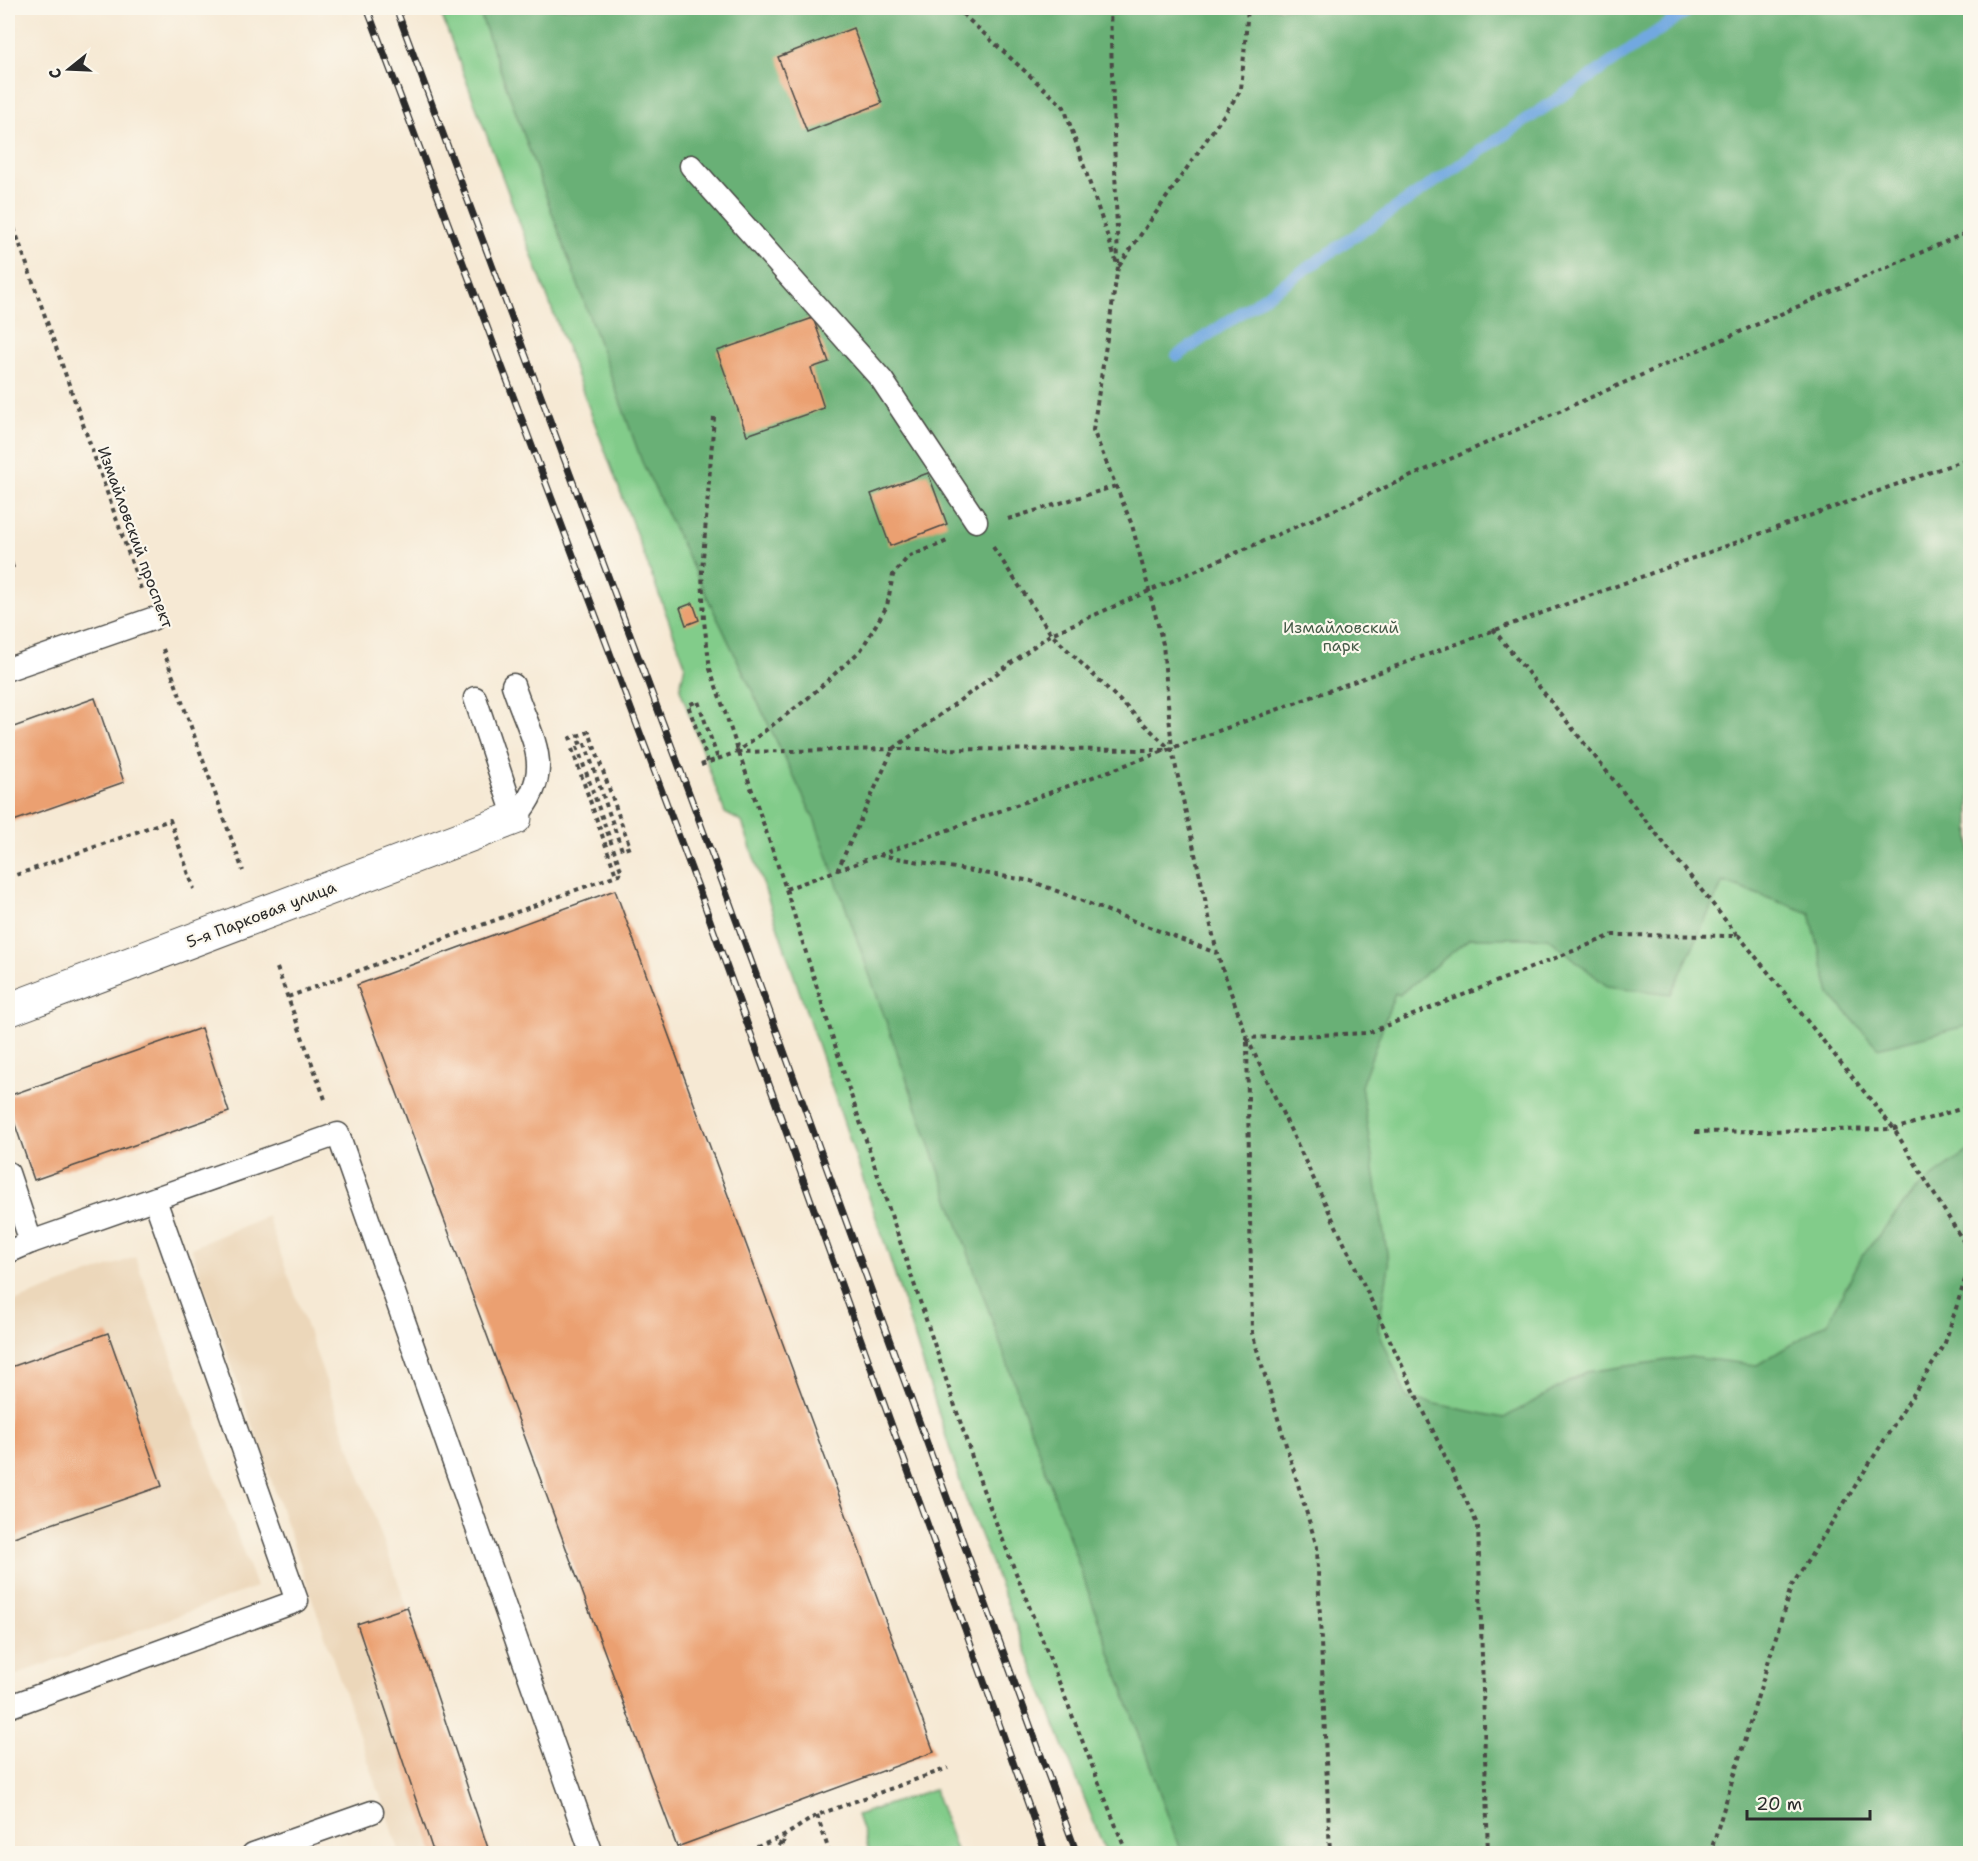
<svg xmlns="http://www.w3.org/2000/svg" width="1978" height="1861" font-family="'Shantell Sans',sans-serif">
<rect width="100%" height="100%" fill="#fbf7ec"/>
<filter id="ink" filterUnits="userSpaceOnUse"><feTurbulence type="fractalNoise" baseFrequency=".0167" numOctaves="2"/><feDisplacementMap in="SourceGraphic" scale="12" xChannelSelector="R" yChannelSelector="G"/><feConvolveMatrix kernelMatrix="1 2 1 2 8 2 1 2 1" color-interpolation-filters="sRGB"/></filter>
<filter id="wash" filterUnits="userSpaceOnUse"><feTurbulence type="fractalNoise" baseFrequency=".008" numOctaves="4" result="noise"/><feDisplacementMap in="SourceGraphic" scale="24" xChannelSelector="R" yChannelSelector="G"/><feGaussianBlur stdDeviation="1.35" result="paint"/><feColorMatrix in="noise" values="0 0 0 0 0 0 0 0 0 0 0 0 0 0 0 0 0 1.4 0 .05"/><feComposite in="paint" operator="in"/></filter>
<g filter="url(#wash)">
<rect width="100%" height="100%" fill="#f6e9d4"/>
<g fill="#ecd7ba">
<polygon points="267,1216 407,1607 490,1853 400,1853 191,1248"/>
<polygon points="135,1257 256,1587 8,1678 8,1304"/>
</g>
<g fill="#82cc8a" stroke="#567c5a" stroke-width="1.5">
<polygon points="439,8 1970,8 1970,1853 1106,1853 965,1497 888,1253 742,822 725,813 680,689 685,664"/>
<polygon points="934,1789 957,1853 870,1853 857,1815"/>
</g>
<polygon fill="#69b076" stroke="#4a6e50" stroke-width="1.5" points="478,8 1970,8 1970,1025 1878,1048 1830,994 1810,913 1723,882 1671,994 1607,986 1548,938 1470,938 1399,995 1395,993 1361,1086 1389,1266 1378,1329 1407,1398 1504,1418 1586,1372 1690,1357 1757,1365 1828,1322 1862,1256 1915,1190 1970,1150 1970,1853 1181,1853 815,821 642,462"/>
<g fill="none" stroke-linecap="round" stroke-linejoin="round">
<polyline stroke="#71a8e0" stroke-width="12" points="1177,356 1692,8"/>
</g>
<g id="blocks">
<g fill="#eba071">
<polygon points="853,28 882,103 807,132 778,57"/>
<polygon points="813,318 829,362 811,368 824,408 747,435 717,351"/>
<polygon points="928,473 947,524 890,546 871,494"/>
<polygon points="8,549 14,567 8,570"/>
<polygon points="693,603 699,620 686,625 680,608"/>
<polygon points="95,698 124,782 8,823 8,729"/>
<polygon points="615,890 934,1752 677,1847 357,985"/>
<polygon points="201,1028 229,1112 34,1180 8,1104 8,1096"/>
<polygon points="108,1333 162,1486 8,1539 8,1368"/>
<polygon points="407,1607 490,1854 434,1854 357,1624"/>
</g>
</g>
</g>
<g filter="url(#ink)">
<use href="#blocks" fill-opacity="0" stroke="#494844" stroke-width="1.5"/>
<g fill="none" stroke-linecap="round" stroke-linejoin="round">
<defs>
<g id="service">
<polyline points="691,166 882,380 976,521"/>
<polyline points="8,669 152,619"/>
<path d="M513,685C531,740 558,768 515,818"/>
<polyline points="475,698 515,818"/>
<polyline points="8,1173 31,1242 338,1134 592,1854"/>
<polyline points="8,1252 31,1242"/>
<polyline points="8,1707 297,1601 155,1200"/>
<polyline points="253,1854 372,1812"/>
</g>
<polyline id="minor" points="8,1010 515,818"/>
</defs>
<use href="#service" stroke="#494844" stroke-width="25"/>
<use href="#minor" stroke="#494844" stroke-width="35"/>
<g stroke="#494844" stroke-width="4" stroke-dasharray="4.5 4.5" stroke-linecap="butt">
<polyline points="956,8 1064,107 1118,267 1093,430 1132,525 1163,644 1172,750 1217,953 1247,1038 1368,1033 1613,935 1739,936 1894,1129 1970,1252"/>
<polyline points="1110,8 1118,263"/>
<polyline points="8,211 141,589"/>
<polyline points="1119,266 1241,90 1248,8"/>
<polyline points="714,417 702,571 704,621 710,669 786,889 846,1080 982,1487 1127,1854"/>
<polyline points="1008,519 1116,486"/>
<polyline points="993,547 1051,634 1171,750"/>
<polyline points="1493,629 1738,936"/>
<polyline points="163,649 243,871"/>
<polyline points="572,749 616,875"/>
<polyline points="737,752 893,749 1168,750"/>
<polyline points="708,762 688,705 698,701 718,759"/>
<polyline points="701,765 737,752 807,699 861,650 887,606 893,575 908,557 950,540"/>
<polyline points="879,855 1031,881 1216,953"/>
<polyline points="837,871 893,749 1051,634 1970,231"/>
<polyline points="8,878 170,820 194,889"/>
<path d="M786,889C1181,745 1575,600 1970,458"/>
<polyline points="277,968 326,1102"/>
<polyline points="288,997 622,873 576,744 584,741 622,850 630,847 589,732 568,739 569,742"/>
<polyline points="1247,1038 1478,1526 1488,1854"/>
<polyline points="1247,1042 1252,1333 1317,1547 1330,1854"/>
<polyline points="1695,1132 1894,1129 1970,1106"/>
<polyline points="817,1815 830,1854"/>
<polyline points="740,1854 784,1836 817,1815 948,1768"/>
<polyline points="774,1854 784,1837"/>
<polyline points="781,1854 784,1839"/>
<polyline points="1710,1854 1791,1587 1944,1346 1970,1264"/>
</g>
<use href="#service" stroke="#fff" stroke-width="22"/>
<use href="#minor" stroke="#fff" stroke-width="33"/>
<defs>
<g id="rail">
<polyline points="367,8 698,887 1046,1854"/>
<polyline points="396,8 723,884 1077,1854"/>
</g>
</defs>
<use href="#rail" stroke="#2b2b2b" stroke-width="7"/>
<use href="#rail" stroke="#fbf7ec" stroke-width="4.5" stroke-dasharray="14" stroke-linecap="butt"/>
</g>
</g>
<g text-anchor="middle" stroke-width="4.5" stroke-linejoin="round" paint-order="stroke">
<g font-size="16" fill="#2b2b2b" stroke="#fbf7ec">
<text transform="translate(136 537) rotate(70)" y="6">Измайловский проспект</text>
<text transform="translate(261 914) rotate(-21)" y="6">5-я Парковая улица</text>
</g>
<g font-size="16" fill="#455b48" stroke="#fbf7ec">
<text x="1341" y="633">Измайловский<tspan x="1341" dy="18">парк</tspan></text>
</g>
</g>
<rect width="1978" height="1861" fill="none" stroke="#fbf7ec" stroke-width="30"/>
<g transform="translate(69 69) rotate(252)" stroke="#fbf7ec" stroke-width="4.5" paint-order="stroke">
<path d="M0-4.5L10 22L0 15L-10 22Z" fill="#2b2b2b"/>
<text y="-9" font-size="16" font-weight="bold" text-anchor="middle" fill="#2b2b2b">С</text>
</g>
<path d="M1747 1810v9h123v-9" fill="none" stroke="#2b2b2b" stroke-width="3"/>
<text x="1756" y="1810" font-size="18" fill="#2b2b2b" stroke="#fbf7ec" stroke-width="4.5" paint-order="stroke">20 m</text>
</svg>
